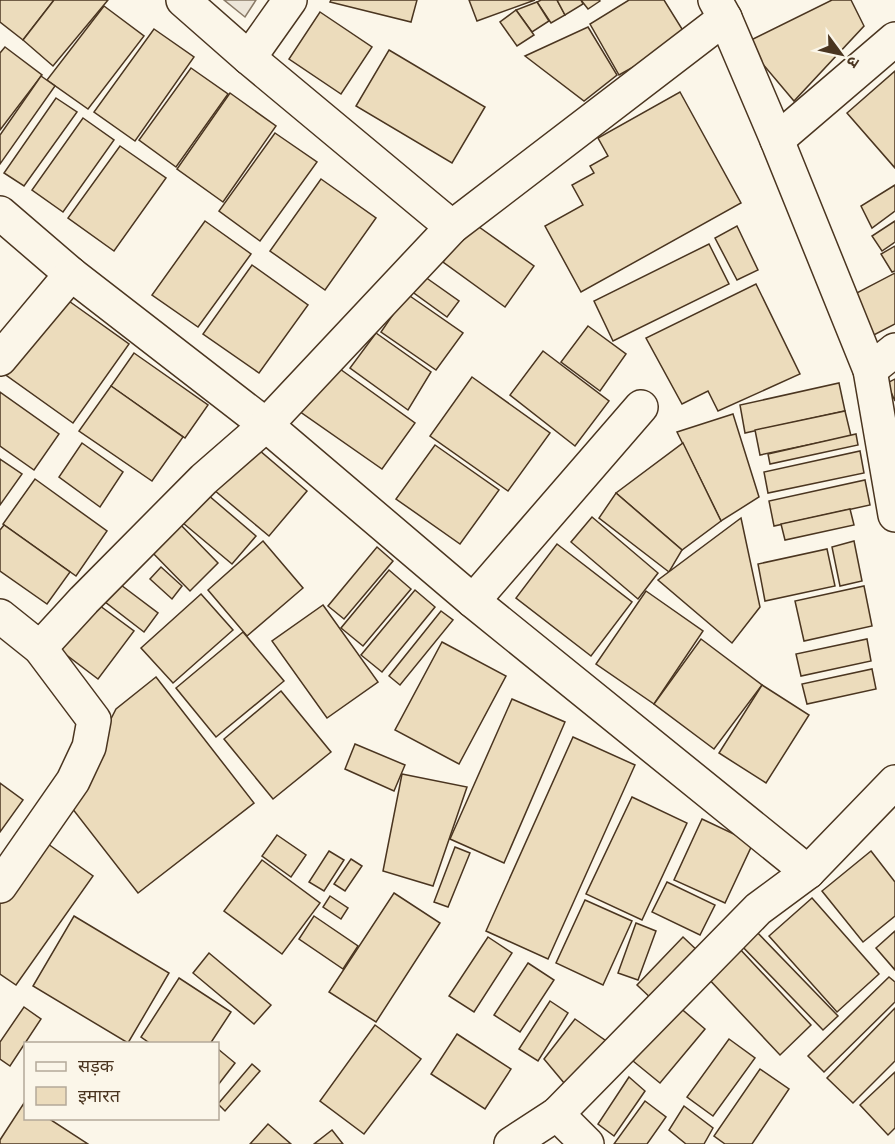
<svg xmlns="http://www.w3.org/2000/svg" width="895" height="1144" font-family="'Titillium Web','Noto Sans Devanagari',sans-serif">
<rect width="100%" height="100%" fill="#fbf6e9"/>
<polygon fill="#ede6d9" stroke="#887966" stroke-width="1.5" points="224,0 256,0 245,17"/>
<g fill="#ecdcbc" stroke="#4a3520" stroke-width="1.5">
<polygon points="0,0 54,0 23,40 0,22"/>
<polygon points="54,0 108,0 53,66 23,40"/>
<polygon points="331,0 417,0 411,22 330,2"/>
<polygon points="469,0 535,0 477,21"/>
<polygon points="541,0 557,0 565,15 551,23 537,2"/>
<polygon points="557,0 581,0 583,4 565,15"/>
<polygon points="581,0 599,0 600,1 588,9"/>
<polygon points="629,0 664,0 687,37 619,75 590,24"/>
<polygon points="832,0 851,0 864,26 794,101 745,43"/>
<polygon points="537,2 549,21 532,32 516,10"/>
<polygon points="104,6 144,36 88,109 47,80"/>
<polygon points="516,10 534,35 517,46 500,22"/>
<polygon points="320,12 372,47 341,94 289,59"/>
<polygon points="588,27 617,75 584,101 525,56"/>
<polygon points="154,29 194,57 135,141 94,112"/>
<polygon points="5,47 42,75 0,130 0,53"/>
<polygon points="389,50 485,107 452,163 356,106"/>
<polygon points="191,68 228,94 176,167 139,140"/>
<polygon points="895,71 895,168 847,113"/>
<polygon points="41,76 55,86 0,164 0,135"/>
<polygon points="680,92 741,203 581,292 545,226 583,205 572,185 594,173 590,166 608,156 598,138"/>
<polygon points="230,93 276,126 223,202 177,169"/>
<polygon points="56,98 77,112 24,186 4,173"/>
<polygon points="83,118 114,140 63,212 32,190"/>
<polygon points="275,133 317,162 260,241 219,211"/>
<polygon points="120,146 166,178 114,251 68,218"/>
<polygon points="321,179 376,218 325,290 270,251"/>
<polygon points="895,185 895,211 872,228 861,206"/>
<polygon points="205,221 251,254 198,327 152,295"/>
<polygon points="895,221 895,242 882,251 872,236"/>
<polygon points="472,222 534,266 505,307 443,262"/>
<polygon points="737,226 758,270 737,280 715,238"/>
<polygon points="709,244 729,284 613,341 594,301"/>
<polygon points="895,246 895,271 892,272 881,254"/>
<polygon points="252,265 308,305 259,373 203,334"/>
<polygon points="418,272 459,301 447,317 407,288"/>
<polygon points="895,273 895,324 870,337 849,297"/>
<polygon points="756,284 800,374 718,411 708,391 682,404 646,338"/>
<polygon points="59,294 129,344 73,423 3,373"/>
<polygon points="407,294 463,333 436,370 381,332"/>
<polygon points="588,326 626,354 600,391 561,362"/>
<polygon points="376,333 431,372 408,410 350,368"/>
<polygon points="543,351 609,401 575,446 510,395"/>
<polygon points="134,353 208,405 185,438 111,386"/>
<polygon points="333,364 415,423 382,469 299,411"/>
<polygon points="472,377 550,433 508,491 430,436"/>
<polygon points="895,379 895,401 887,383"/>
<polygon points="839,383 845,411 745,433 740,405"/>
<polygon points="111,386 183,437 152,481 79,431"/>
<polygon points="0,392 59,434 34,470 0,446"/>
<polygon points="845,411 851,436 760,455 755,430"/>
<polygon points="733,414 759,497 721,521 677,432"/>
<polygon points="856,434 858,445 770,464 768,454"/>
<polygon points="82,443 123,472 100,507 59,477"/>
<polygon points="683,443 721,521 682,550 616,493"/>
<polygon points="253,445 307,491 269,536 214,490"/>
<polygon points="435,445 499,490 460,544 396,499"/>
<polygon points="860,451 864,473 768,493 764,472"/>
<polygon points="0,459 22,474 0,505"/>
<polygon points="35,479 107,531 76,576 3,524"/>
<polygon points="865,480 870,505 774,526 769,501"/>
<polygon points="201,489 256,536 232,564 177,518"/>
<polygon points="616,493 682,550 669,572 599,518"/>
<polygon points="850,509 854,525 785,540 781,524"/>
<polygon points="592,517 658,573 638,599 571,542"/>
<polygon points="741,518 760,607 732,643 658,580"/>
<polygon points="175,519 218,563 190,591 147,547"/>
<polygon points="4,525 70,572 47,604 0,571 0,530"/>
<polygon points="263,541 303,588 247,636 208,590"/>
<polygon points="854,541 862,581 840,586 832,547"/>
<polygon points="557,544 632,602 591,656 516,598"/>
<polygon points="377,547 393,561 344,619 328,606"/>
<polygon points="827,549 835,586 765,601 758,564"/>
<polygon points="161,567 182,586 172,599 150,579"/>
<polygon points="389,570 411,589 363,646 341,628"/>
<polygon points="113,579 158,613 144,632 100,598"/>
<polygon points="864,586 872,626 804,641 795,601"/>
<polygon points="415,590 435,607 382,672 361,655"/>
<polygon points="646,591 703,631 654,704 596,664"/>
<polygon points="201,594 233,630 173,683 141,648"/>
<polygon points="92,600 134,631 98,679 56,647"/>
<polygon points="323,605 378,682 327,718 272,641"/>
<polygon points="441,611 453,620 400,685 389,676"/>
<polygon points="243,632 284,681 216,737 176,688"/>
<polygon points="701,639 762,685 714,749 654,704"/>
<polygon points="867,639 871,661 801,676 796,654"/>
<polygon points="442,642 506,676 459,764 395,730"/>
<polygon points="872,669 876,689 807,704 802,684"/>
<polygon points="156,677 254,803 138,893 68,803 116,709"/>
<polygon points="762,685 809,715 766,783 719,753"/>
<polygon points="281,691 331,752 273,799 224,739"/>
<polygon points="512,699 565,722 504,863 450,839"/>
<polygon points="573,737 635,765 548,959 486,931"/>
<polygon points="355,744 405,765 394,791 345,769"/>
<polygon points="402,774 467,787 433,886 383,871"/>
<polygon points="0,783 23,800 0,832"/>
<polygon points="632,797 687,823 642,920 586,894"/>
<polygon points="702,819 753,843 725,903 674,880"/>
<polygon points="277,835 306,855 291,877 262,856"/>
<polygon points="41,839 93,876 16,985 0,974 0,896"/>
<polygon points="455,847 470,853 448,907 434,902"/>
<polygon points="329,851 344,860 324,891 309,882"/>
<polygon points="871,851 895,882 895,916 863,942 822,891"/>
<polygon points="351,859 362,866 345,891 334,884"/>
<polygon points="262,860 320,903 282,954 224,911"/>
<polygon points="667,882 715,905 700,935 652,912"/>
<polygon points="394,893 440,923 376,1022 329,992"/>
<polygon points="330,896 348,908 341,919 323,907"/>
<polygon points="812,898 879,974 837,1012 769,936"/>
<polygon points="585,900 632,921 603,985 556,963"/>
<polygon points="74,916 169,973 128,1043 33,986"/>
<polygon points="314,916 358,946 343,969 299,939"/>
<polygon points="636,923 656,931 638,980 618,973"/>
<polygon points="753,928 838,1016 823,1030 738,942"/>
<polygon points="895,931 895,970 876,948"/>
<polygon points="488,937 512,953 474,1012 449,996"/>
<polygon points="683,937 701,954 655,1002 637,985"/>
<polygon points="738,947 811,1025 780,1055 706,976"/>
<polygon points="209,953 271,1005 254,1024 193,973"/>
<polygon points="528,963 554,980 520,1032 494,1015"/>
<polygon points="889,977 895,982 895,1002 824,1072 808,1056"/>
<polygon points="179,978 231,1012 210,1044 151,1044 141,1037"/>
<polygon points="550,1001 568,1013 538,1061 519,1049"/>
<polygon points="678,1006 705,1029 660,1083 633,1061"/>
<polygon points="24,1007 41,1019 10,1066 0,1059 0,1042"/>
<polygon points="895,1008 895,1061 853,1103 827,1078"/>
<polygon points="575,1019 609,1043 570,1090 544,1059"/>
<polygon points="375,1025 421,1059 364,1134 320,1101"/>
<polygon points="457,1034 511,1069 485,1109 431,1074"/>
<polygon points="729,1039 755,1058 713,1116 687,1097"/>
<polygon points="218,1049 235,1063 218,1085"/>
<polygon points="252,1064 260,1071 225,1111 218,1104"/>
<polygon points="760,1069 789,1089 752,1144 725,1144 714,1136"/>
<polygon points="895,1072 895,1128 888,1135 860,1105"/>
<polygon points="629,1077 645,1091 614,1136 598,1124"/>
<polygon points="645,1101 666,1117 647,1144 614,1144"/>
<polygon points="24,1103 26,1118 48,1118 88,1144 0,1144 0,1140"/>
<polygon points="684,1106 713,1128 704,1144 686,1144 669,1130"/>
<polygon points="268,1124 291,1144 250,1144"/>
<polygon points="332,1130 343,1144 314,1144"/>
</g>
<g fill="none" stroke-linecap="round" stroke-linejoin="round">
<defs>
<g id="minor">
<polyline points="183,0 249,58 452,227"/>
<polyline points="715,0 725,18 777,140 870,370 895,515"/>
<polyline points="249,58 290,0"/>
<polyline points="777,140 895,39"/>
<polyline points="0,213 71,274 266,425 473,601 808,872"/>
<polyline points="0,359 71,274"/>
<polyline points="870,370 895,350"/>
<polyline points="473,601 641,407"/>
<polyline points="0,616 40,648 94,720 89,747 73,781 0,886"/>
<polyline points="40,648 84,600 204,479 266,425 452,227 725,18"/>
<polyline points="557,1114 587,1144"/>
<polyline points="511,1144 557,1114 758,909 808,872 895,782"/>
</g>
</defs>
<use href="#minor" stroke="#4a3520" stroke-width="36"/>
<use href="#minor" stroke="#fbf6e9" stroke-width="33"/>
</g>
<rect x="24" y="1042" width="195" height="78" fill="#fbf6e9" stroke="#b4a999" stroke-width="1.5"/>
<rect x="36" y="1062" width="30" height="9" fill="#fbf6e9" stroke="#b4a999" stroke-width="1.5"/>
<text x="78" y="1072" font-size="18" fill="#4a3520">सड़क</text>
<rect x="36" y="1087" width="30" height="18" fill="#ecdcbc" stroke="#b4a999" stroke-width="1.5"/>
<text x="78" y="1102" font-size="18" fill="#4a3520">इमारत</text>
<g transform="translate(841 54) rotate(123)" stroke="#fbf6e9" stroke-width="4.5" paint-order="stroke">
<path d="M0-4.5L10 22L0 15L-10 22Z" fill="#4a3520"/>
<text y="-9" font-size="16" font-weight="bold" text-anchor="middle" fill="#4a3520">उ</text>
</g>
</svg>
